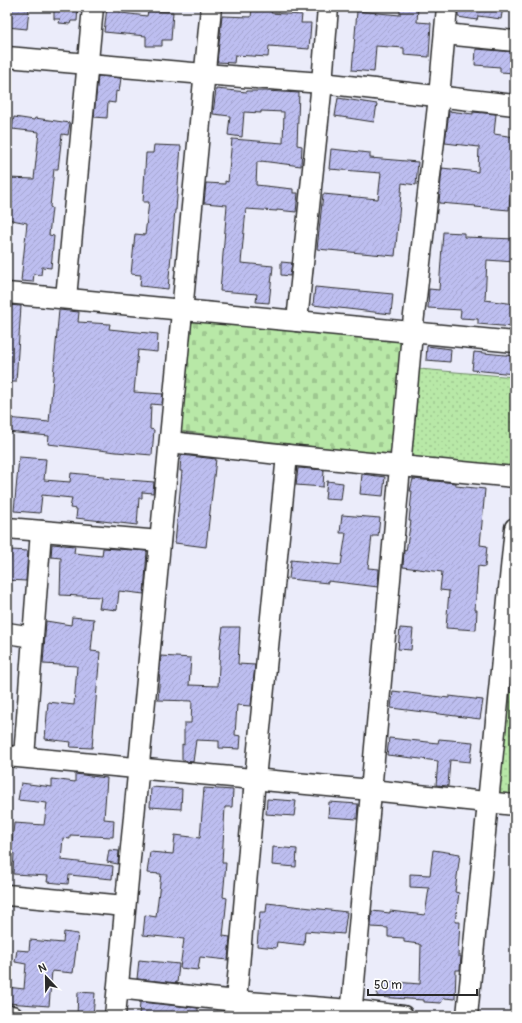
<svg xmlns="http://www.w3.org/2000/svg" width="522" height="1023" font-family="Pangolin,sans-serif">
<defs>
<pattern id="grass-dots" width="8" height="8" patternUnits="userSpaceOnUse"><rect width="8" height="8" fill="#b8e8a7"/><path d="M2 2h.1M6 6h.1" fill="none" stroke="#9ec790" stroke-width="1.8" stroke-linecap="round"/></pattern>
<pattern id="cemetery-stones" width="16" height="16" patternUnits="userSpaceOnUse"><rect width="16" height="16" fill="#b8e8a7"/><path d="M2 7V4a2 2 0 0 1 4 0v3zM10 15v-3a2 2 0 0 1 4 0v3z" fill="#9ec790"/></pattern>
<pattern id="building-hatch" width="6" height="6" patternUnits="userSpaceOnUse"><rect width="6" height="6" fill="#bdbef0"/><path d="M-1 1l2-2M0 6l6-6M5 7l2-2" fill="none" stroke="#a3a3ce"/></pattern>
</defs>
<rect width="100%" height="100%" fill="#ebecfa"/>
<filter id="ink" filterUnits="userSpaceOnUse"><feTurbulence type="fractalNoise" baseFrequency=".025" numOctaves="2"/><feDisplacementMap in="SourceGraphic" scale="8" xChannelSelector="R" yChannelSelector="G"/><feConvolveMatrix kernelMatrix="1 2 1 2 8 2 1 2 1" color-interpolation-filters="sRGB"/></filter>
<g filter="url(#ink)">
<g fill="url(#grass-dots)" stroke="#728a69">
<polygon points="419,369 515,377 515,463 506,468 413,459 410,456"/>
<polygon points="507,692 515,693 515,796 497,794"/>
</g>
<polygon fill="url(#cemetery-stones)" stroke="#728a69" points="194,320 401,342 392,456 180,431 189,327"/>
<g fill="url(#building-hatch)" stroke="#2b2b2b">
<polygon points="7,7 23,7 23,9 29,9 27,29 7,27"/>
<polygon points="54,7 78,7 77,21 71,21 70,24 59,23 60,19 54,19"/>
<polygon points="107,7 122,7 121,13 147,16 148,11 173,12 171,40 162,40 162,46 146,46 146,36 104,32"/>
<polygon points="400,7 418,7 417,22 431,23 429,57 404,55 404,48 376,46 374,72 352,70 357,11 400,15"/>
<polygon points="458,7 503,7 501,19 478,16 477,20 458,17"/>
<polygon points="252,9 272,10 271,13 302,15 301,23 311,23 309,49 269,46 268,57 235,55 234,63 217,62 222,16 251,17"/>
<polygon points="476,49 515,52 515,73 500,72 500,67 475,65"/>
<polygon points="98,76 121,78 119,92 116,91 115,103 108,102 107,118 94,117"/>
<polygon points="216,89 247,92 247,91 266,91 299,93 297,145 302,146 301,166 261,161 261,162 257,162 256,185 293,189 293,193 298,193 296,212 277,210 277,211 246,209 241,263 273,266 269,303 256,302 257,294 220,291 227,205 204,203 206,183 225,184 225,181 228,182 232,139 283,143 284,112 261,111 261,113 244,112 242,137 228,135 230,116 213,114"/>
<polygon points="338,98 377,104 374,122 335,116"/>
<polygon points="449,111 473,114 473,112 496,114 494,134 515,137 515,156 513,156 509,210 475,207 476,206 439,203 442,168 478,172 479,147 445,143"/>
<polygon points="14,117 34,120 35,118 70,123 68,135 62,134 58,169 54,169 50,207 52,208 49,235 54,236 51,268 42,267 41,275 34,274 33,282 21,281 27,223 7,219 7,190 8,178 34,179 39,132 12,129"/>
<polygon points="154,145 181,146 176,210 175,210 168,289 140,286 141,275 131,274 135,234 145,235 149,202 143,202 146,153 153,153"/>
<polygon points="331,149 370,153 370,158 418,162 416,185 402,183 395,256 317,249 323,194 378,199 381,173 329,169"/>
<polygon points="443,232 464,233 464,237 515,239 515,262 487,260 485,300 515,304 515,317 514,316 513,327 478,324 478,319 460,318 461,310 428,308 429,289 439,290"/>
<polygon points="281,262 292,263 290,276 281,275"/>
<polygon points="315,287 393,294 391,314 313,305"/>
<polygon points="7,305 21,306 16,382 7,382"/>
<polygon points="59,310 79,312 78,322 110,324 109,329 158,334 157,352 138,350 134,392 163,394 162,405 151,404 150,429 154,430 152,455 116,452 48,444 49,436 7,432 7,418 49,422"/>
<polygon points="427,346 451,349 450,362 426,360"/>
<polygon points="474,352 515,356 515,374 472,370"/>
<polygon points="181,455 216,459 206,547 175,543 182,471 180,471"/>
<polygon points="19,457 46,459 44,480 70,482 71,473 103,476 103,478 154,482 153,493 142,492 142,498 139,498 137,525 76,518 77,509 70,508 72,498 42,495 40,513 14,511"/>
<polygon points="298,468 324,470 323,487 296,485"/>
<polygon points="362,474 385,477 383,496 360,494"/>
<polygon points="413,479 456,483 456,486 485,489 480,545 487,546 485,567 478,566 475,610 477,610 476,630 446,628 449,591 440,590 442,572 403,567 404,550 406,551 411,521 409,521 412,491 410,491"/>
<polygon points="327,481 343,483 341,500 325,499"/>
<polygon points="342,515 380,518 378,536 372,536 368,568 379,569 378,587 328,581 328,583 289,579 291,560 341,565 346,533 340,533"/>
<polygon points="52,544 75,546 74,553 102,556 103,548 147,551 144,594 119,591 117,610 99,608 101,597 60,595 61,558 51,557"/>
<polygon points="11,550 28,551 26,581 8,580"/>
<polygon points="72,617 94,619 91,651 100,652 92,748 70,747 71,742 45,739 48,702 74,705 77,666 43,664 46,621 71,625"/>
<polygon points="223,627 240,627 238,664 255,665 251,706 237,705 235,735 241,736 240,749 219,748 219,741 196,740 193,762 185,761 185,760 182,760 182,744 184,745 184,723 191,723 192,701 158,700 161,656 191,658 189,685 218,686 220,646"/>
<polygon points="400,628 413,629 411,650 398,649"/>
<polygon points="393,691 449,698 449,696 483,700 480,719 391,708"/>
<polygon points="389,738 438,743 439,739 473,742 470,762 450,760 448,786 436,785 438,761 387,755"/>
<polygon points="75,774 107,778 104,819 114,820 113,837 70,835 70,839 63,838 61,860 113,866 112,879 69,875 68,884 47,882 48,876 13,874 14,853 11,853 14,823 44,825 47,803 18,800 21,783 52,787 52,779 75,782"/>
<polygon points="151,787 182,789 181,809 150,807"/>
<polygon points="204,788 233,790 232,807 225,807 222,863 226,863 223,897 227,898 223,936 230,937 228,960 200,957 198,970 180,968 184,939 143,935 145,915 156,917 161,874 147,873 150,852 173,854 175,835 200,838"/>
<polygon points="267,799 296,801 294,816 266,814"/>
<polygon points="329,802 358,804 357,819 328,817"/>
<polygon points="273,847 297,849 296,867 272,865"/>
<polygon points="109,850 119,851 118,864 107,862"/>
<polygon points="433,850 460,854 455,892 459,893 455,922 460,922 458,956 461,956 460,970 456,970 455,999 444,998 441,1003 424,1002 424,1000 377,997 378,985 382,985 382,981 420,984 421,945 419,945 419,944 404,942 404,938 388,937 388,928 371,927 372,911 390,913 390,911 425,915 429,888 410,887 410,874 430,875"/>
<polygon points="267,903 347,912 344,934 305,931 304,945 277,942 276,948 257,946 260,912 266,912"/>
<polygon points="64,932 78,934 73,973 52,971 49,1006 7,1003 7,987 24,989 26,964 15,962 17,950 29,951 30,940 63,943"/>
<polygon points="139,960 179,964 177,983 137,979"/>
<polygon points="78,992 95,993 93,1016 77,1016"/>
<polygon points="140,1002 198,1008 198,1016 139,1016"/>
</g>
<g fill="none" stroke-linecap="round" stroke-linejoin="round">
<defs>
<g id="minor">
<polyline points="445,34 515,41"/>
<polyline points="7,57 204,74 322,83 515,105"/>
<polyline points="7,293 515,342"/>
<polyline points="66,298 93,7"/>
<polyline points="297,321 322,83 328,7"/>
<polyline points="170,442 287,455 515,477"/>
<polyline points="7,528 160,541"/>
<polyline points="7,633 33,637"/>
<polyline points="7,756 371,790 515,805"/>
<polyline points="24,757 41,531"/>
<polyline points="7,895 125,906"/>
<polyline points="118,988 236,1001 351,1010 403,1016"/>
<polyline points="236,1001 255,779 287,455"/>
<polyline points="7,1016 12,1016"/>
<polyline points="115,1016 211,7"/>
<polyline points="351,1016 412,333 439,97 447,7"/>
<polyline points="467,1016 515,528"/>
</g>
</defs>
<use href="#minor" stroke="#2b2b2b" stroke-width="23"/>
<use href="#minor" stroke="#fff" stroke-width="20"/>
</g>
</g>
<rect width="522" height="1023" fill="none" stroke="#fff" stroke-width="24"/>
<rect x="12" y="12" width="498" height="999" fill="none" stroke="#2b2b2b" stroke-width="1.5" filter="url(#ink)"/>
<g transform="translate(46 977) rotate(338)" stroke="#ffffff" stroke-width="3" paint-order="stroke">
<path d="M0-3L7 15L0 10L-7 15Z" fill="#2b2b2b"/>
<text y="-6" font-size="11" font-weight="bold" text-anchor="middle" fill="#2b2b2b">N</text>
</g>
<path d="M368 989v6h109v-6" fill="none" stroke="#2b2b2b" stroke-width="2"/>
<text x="374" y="989" font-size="12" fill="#2b2b2b" stroke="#ffffff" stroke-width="3" paint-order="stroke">50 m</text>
</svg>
